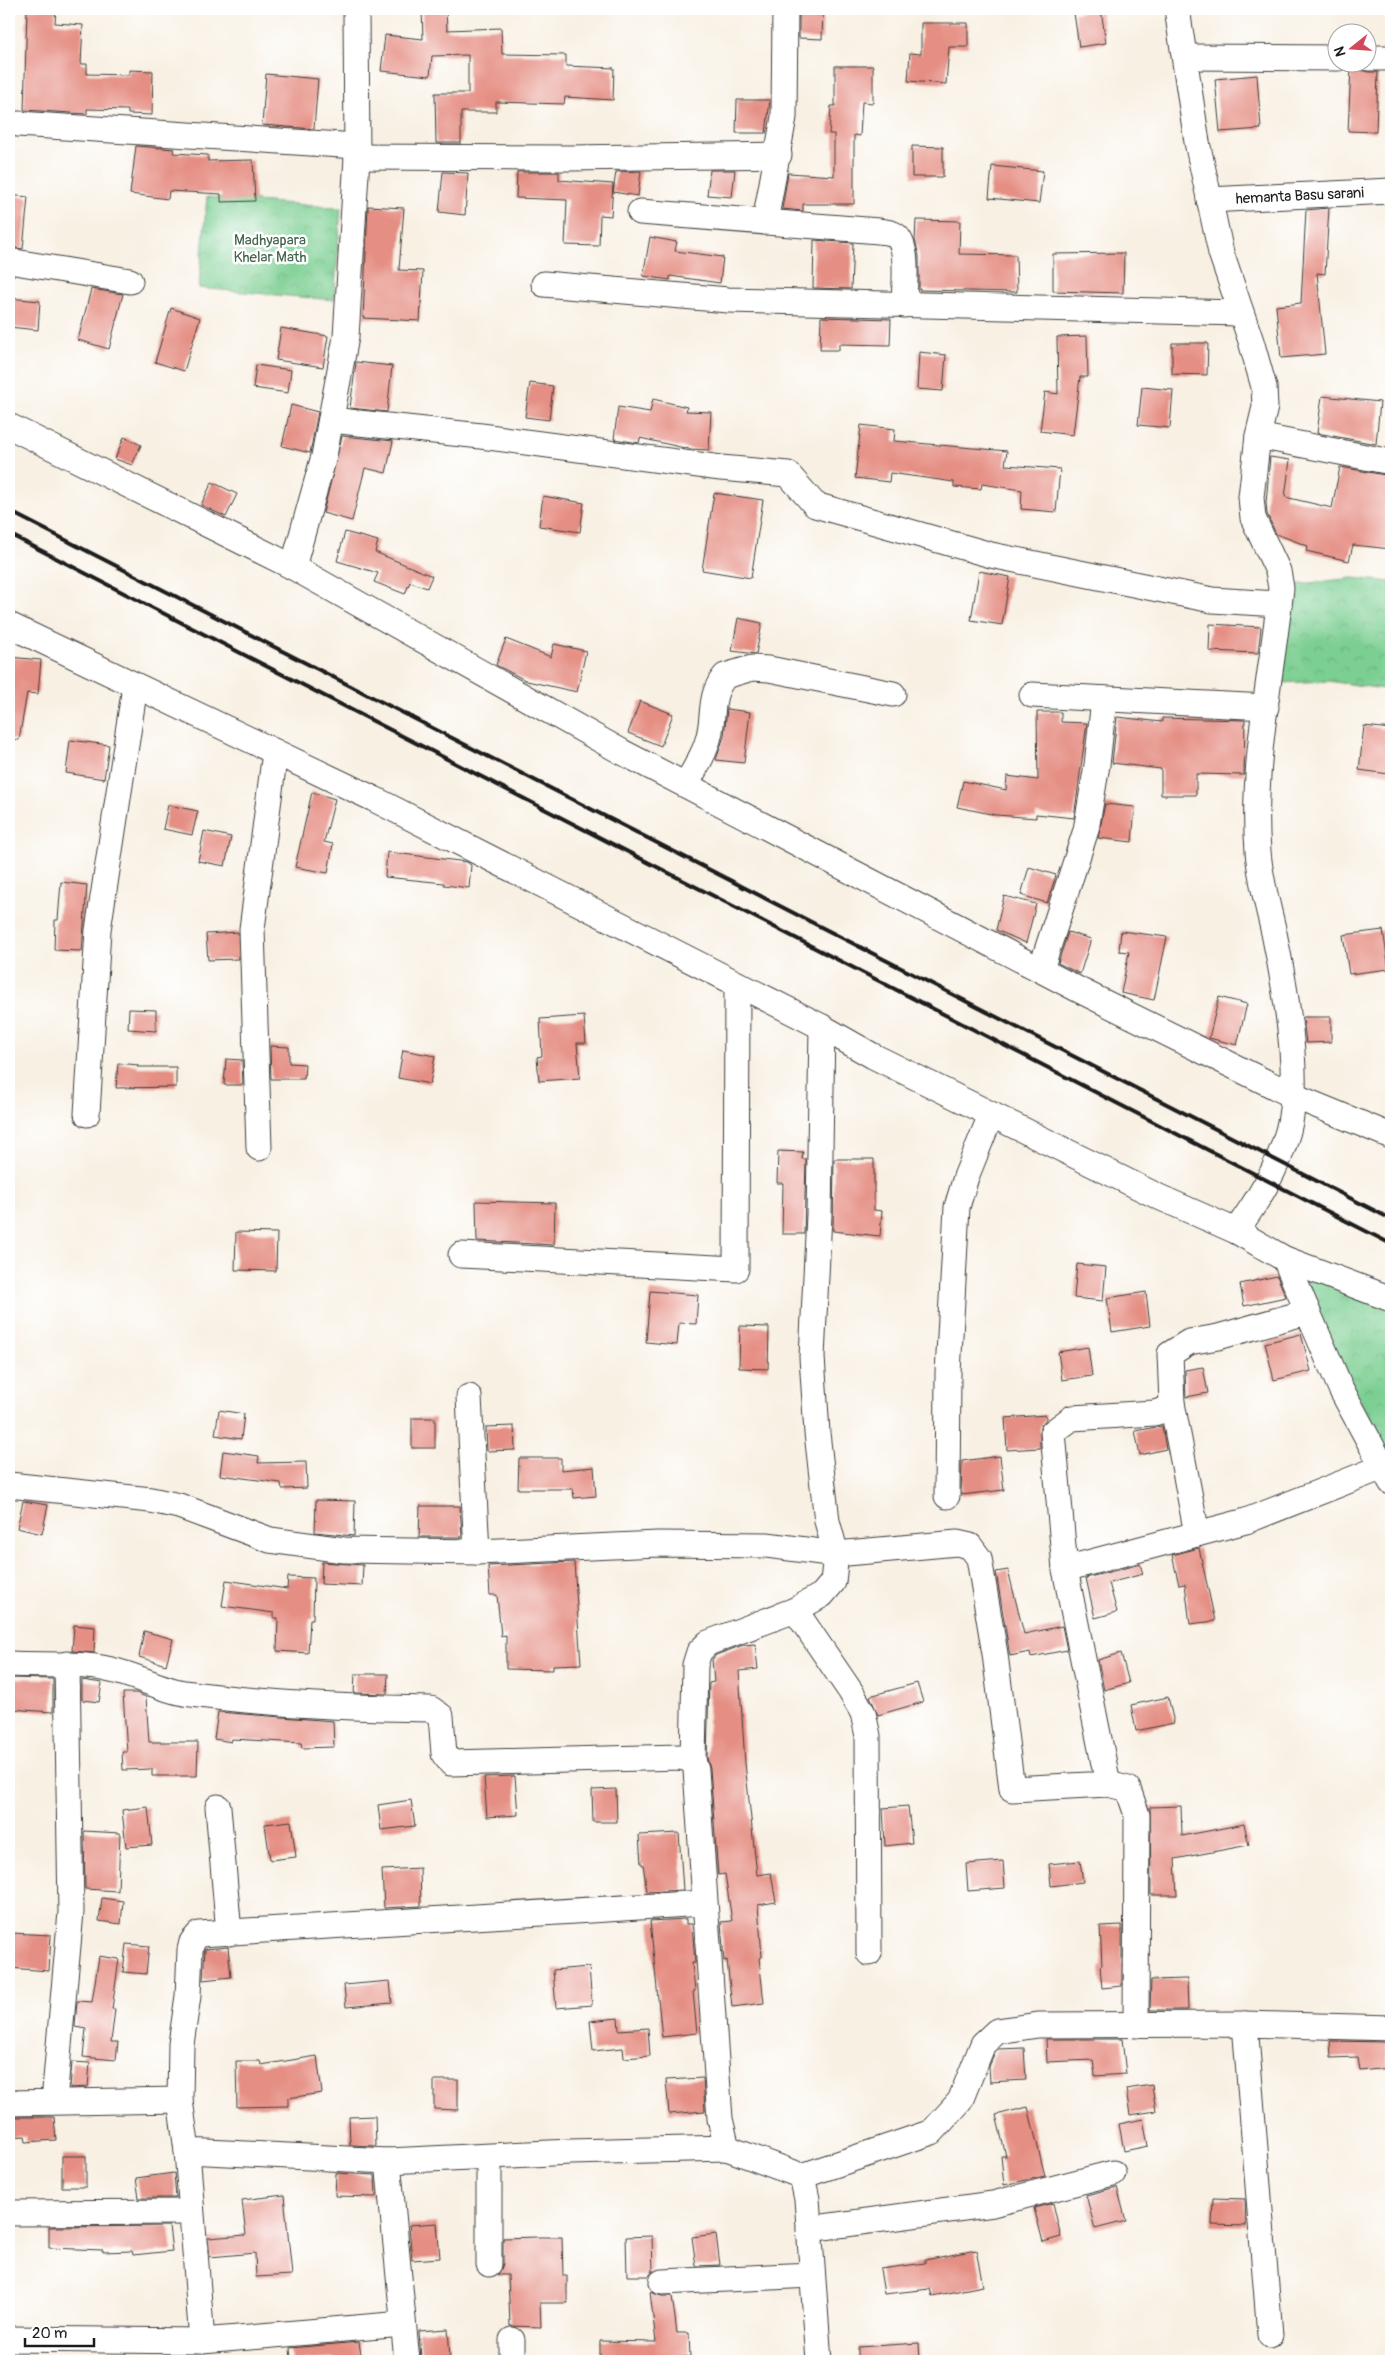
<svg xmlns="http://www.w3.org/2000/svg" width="1400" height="2370" font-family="Pangolin,sans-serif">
<defs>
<pattern id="park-crowns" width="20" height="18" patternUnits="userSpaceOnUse" patternTransform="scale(1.25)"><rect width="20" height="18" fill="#7bcf92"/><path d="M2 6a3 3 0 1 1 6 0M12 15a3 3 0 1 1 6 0" fill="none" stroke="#6ab17d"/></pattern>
</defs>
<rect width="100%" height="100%" fill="#fff"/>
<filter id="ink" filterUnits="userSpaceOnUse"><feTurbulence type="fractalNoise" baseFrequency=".02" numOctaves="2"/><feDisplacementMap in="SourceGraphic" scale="10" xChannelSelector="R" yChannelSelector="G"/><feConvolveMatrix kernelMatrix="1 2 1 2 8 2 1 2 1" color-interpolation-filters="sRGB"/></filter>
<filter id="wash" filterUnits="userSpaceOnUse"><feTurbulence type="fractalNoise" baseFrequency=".0096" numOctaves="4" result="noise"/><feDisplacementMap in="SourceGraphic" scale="20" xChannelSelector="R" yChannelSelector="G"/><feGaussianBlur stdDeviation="1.12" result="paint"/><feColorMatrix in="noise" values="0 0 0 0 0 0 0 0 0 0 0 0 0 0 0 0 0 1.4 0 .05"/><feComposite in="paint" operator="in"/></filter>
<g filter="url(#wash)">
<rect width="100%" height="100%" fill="#f8f0e3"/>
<g fill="url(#park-crowns)" stroke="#4c7657">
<polygon points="207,197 341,208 334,300 199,288"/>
<polygon points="1353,578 1391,582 1391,690 1328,681 1279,683 1293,585"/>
<polygon points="1294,1269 1391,1305 1391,1462"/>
</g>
<g id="blocks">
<g fill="#e58e83">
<polygon points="27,9 56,9 55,23 83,25 81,64 87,64 87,74 129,75 129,70 153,71 152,115 128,114 128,110 87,109 87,114 24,110"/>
<polygon points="422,9 446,9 447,30 501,28 502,54 566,55 566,66 614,68 613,100 565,97 564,104 496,102 496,112 461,112 461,143 436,143 435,93 468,93 468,55 432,56 430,76 381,71 385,35 423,39"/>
<polygon points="799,9 823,9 822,39 799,38"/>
<polygon points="1101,10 1106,43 1079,47 1074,13"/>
<polygon points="921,23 968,23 968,47 949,47 946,84 908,81 910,53 921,54"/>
<polygon points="835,66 873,66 873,103 862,102 860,136 854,135 854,204 803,204 803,211 782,209 788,173 834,176 834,134 829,134 831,106 835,106"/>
<polygon points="1351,67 1368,72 1378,72 1376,132 1348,131"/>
<polygon points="266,74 318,79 314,129 262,125"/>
<polygon points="1257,75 1261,129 1220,132 1215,79"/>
<polygon points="737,100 770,100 766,133 736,133"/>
<polygon points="136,146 174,149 173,153 208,155 208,161 253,160 255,201 221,202 221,194 169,191 168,199 130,194"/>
<polygon points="912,146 943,147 943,177 912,177"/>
<polygon points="992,166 1043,171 1039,203 989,198"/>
<polygon points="710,170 735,170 732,197 707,195"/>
<polygon points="641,171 638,196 613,192 616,172"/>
<polygon points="443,172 468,173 465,215 439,212"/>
<polygon points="517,172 559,172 559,180 613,184 611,216 600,215 599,246 565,245 567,200 516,198"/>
<polygon points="9,195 28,197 23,249 9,247"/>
<polygon points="368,206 404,208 399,270 423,271 420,321 363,318"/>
<polygon points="1329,208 1325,274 1317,273 1325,354 1281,358 1276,306 1301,303 1306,210"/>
<polygon points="916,220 960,221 959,254 1016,255 1017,292 919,290 919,256 915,240"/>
<polygon points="650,237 677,242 675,251 723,257 720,283 670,276 670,280 643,276"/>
<polygon points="814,240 853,243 851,289 813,288"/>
<polygon points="1124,253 1123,293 1053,291 1053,254"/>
<polygon points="91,289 123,294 109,349 78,340"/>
<polygon points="9,298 40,301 38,330 9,327"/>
<polygon points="171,308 200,318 184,371 155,362"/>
<polygon points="821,317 891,319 890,345 839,344 839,350 820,350"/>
<polygon points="281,328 328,336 323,367 276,360"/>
<polygon points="1087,336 1088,377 1080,377 1073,435 1040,431 1045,392 1058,394 1057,337"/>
<polygon points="1172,343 1208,343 1207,375 1172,374"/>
<polygon points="919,352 946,355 943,391 917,389"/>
<polygon points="356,362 392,366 387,412 350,408"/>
<polygon points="256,365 291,370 288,393 253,388"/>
<polygon points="530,383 553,386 549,420 525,417"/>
<polygon points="1142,387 1173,390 1170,428 1138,425"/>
<polygon points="1322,396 1380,402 1376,444 1317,433"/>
<polygon points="653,399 687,407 686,411 711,412 709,450 689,449 640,438 639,443 614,439 618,407 650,412"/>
<polygon points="291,405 318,412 310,453 282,446"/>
<polygon points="861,425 895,429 894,441 1007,451 1005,465 1060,469 1056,512 1021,509 1022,490 982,484 981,489 954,487 954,482 890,473 889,482 855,478"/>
<polygon points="342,436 393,441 386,473 365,468 352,521 323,513"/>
<polygon points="124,437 141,445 132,465 115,459"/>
<polygon points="1270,457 1290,460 1285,497 1332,508 1340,467 1391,476 1391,549 1353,545 1349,561 1306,551 1308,546 1276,534 1267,514 1266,503"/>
<polygon points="212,482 237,494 226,517 201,505"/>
<polygon points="714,493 763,500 751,578 702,570"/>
<polygon points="543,496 584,503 580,532 539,526"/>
<polygon points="345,532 378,541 375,552 432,576 427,588 410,582 405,594 374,582 378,573 337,561"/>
<polygon points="979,571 1010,577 1002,625 971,620"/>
<polygon points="738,618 762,623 756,654 732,651"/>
<polygon points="1210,624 1261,627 1258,653 1209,651"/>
<polygon points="506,639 551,657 554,644 586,651 577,692 527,681 496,665"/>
<polygon points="9,657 41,660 38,694 27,693 19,740 9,739"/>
<polygon points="640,701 673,714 661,746 628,733"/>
<polygon points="727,709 750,712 744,763 716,760 724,736"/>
<polygon points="1037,712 1061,712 1061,722 1087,723 1074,818 1036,814 1036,818 996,815 957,807 963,781 1006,790 1007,776 1038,780"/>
<polygon points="1117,717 1162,722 1162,718 1245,720 1244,775 1196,774 1196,795 1161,795 1161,769 1112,763"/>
<polygon points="1364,726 1391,729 1389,774 1359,770"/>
<polygon points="70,740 109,745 104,779 66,773"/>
<polygon points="312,792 335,799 324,842 333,844 328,873 295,867"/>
<polygon points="1105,804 1135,807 1132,842 1098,838"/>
<polygon points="168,805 198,811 192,835 163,829"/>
<polygon points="204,831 231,837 225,866 198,861"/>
<polygon points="387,852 467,862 471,865 469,888 444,885 444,883 385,877"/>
<polygon points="1029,867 1056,875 1047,903 1021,895"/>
<polygon points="61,882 87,885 82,951 54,950 55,920 58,920"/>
<polygon points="1004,896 1036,904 1026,943 996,930"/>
<polygon points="1383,930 1389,969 1349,974 1343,935"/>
<polygon points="1121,931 1167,937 1154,1000 1121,993 1129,952 1119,951"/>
<polygon points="238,932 239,959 208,960 206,934"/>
<polygon points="1068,932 1091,939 1080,974 1058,963"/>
<polygon points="1219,997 1247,1004 1237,1045 1209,1038"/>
<polygon points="129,1009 156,1010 156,1031 128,1029"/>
<polygon points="584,1016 586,1043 577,1043 580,1078 539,1081 537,1057 542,1056 540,1019"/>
<polygon points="1303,1017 1331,1017 1331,1042 1306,1043"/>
<polygon points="270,1046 289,1047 289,1063 305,1064 304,1079 271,1079"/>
<polygon points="403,1050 435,1056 430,1084 398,1078"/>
<polygon points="226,1059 242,1060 243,1085 224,1085"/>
<polygon points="118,1063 138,1065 137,1067 176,1067 176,1087 116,1088"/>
<polygon points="778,1151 803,1152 802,1159 806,1159 804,1234 782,1234 783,1183 777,1183"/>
<polygon points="834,1159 874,1159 874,1210 882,1211 880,1236 833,1231"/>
<polygon points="476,1201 555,1203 554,1245 477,1241"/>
<polygon points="236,1232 277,1233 276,1271 235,1270"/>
<polygon points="1077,1264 1106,1267 1103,1301 1074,1298"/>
<polygon points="1277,1276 1286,1297 1244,1306 1240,1284"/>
<polygon points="650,1291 698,1295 696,1324 679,1323 677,1345 646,1342"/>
<polygon points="1146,1292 1150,1326 1112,1332 1107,1298"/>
<polygon points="740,1326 769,1327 768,1369 739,1368"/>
<polygon points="1301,1334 1311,1371 1274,1380 1265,1343"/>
<polygon points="1088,1347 1092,1376 1062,1380 1058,1352"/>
<polygon points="1203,1367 1208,1393 1186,1397 1185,1370"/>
<polygon points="219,1410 244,1414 241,1439 215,1435"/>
<polygon points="1046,1415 1046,1419 1040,1427 1040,1448 1007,1450 1005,1418"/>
<rect x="412" y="1418" width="23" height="30"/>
<polygon points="514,1426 515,1450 487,1451 486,1427"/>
<polygon points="1162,1426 1166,1449 1140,1455 1135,1431"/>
<polygon points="223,1451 259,1456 258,1463 306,1462 307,1488 282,1489 281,1483 220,1475"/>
<polygon points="1000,1456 1004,1490 961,1495 962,1461"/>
<polygon points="519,1458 561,1458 561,1470 594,1467 596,1496 574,1498 573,1489 518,1489"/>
<polygon points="316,1500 355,1501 354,1536 315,1532"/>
<polygon points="23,1501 48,1505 42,1534 17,1528"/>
<polygon points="420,1506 460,1506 462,1537 419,1537"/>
<polygon points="1199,1548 1215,1621 1190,1624 1185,1584 1179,1585 1172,1555"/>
<polygon points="322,1562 363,1565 362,1586 321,1584"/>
<polygon points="574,1562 581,1664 553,1665 553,1670 506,1669 506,1635 501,1636 497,1595 490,1595 488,1566"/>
<polygon points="1140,1564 1143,1574 1109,1583 1117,1612 1095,1618 1086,1578"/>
<polygon points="1008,1570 1024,1634 1062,1626 1067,1650 1031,1657 1030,1652 1010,1656 996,1572"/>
<polygon points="288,1577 314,1578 313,1619 310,1619 308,1653 277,1651 278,1618 274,1618 274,1613 222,1606 226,1580 287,1589"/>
<polygon points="74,1625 95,1627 94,1653 72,1651"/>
<polygon points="144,1631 173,1639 166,1665 139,1657"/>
<polygon points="755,1644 758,1669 739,1671 745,1763 757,1875 771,1873 776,1902 758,1905 762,1957 759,1958 764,2003 732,2007 727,1960 724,1961 721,1922 732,1921 725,1874 718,1875 710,1769 707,1758 709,1683 714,1682 712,1660 716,1655 743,1645"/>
<polygon points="1121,1653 1129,1683 1104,1690 1098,1660"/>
<polygon points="355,1674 388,1674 387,1694 354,1693"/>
<polygon points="9,1678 53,1679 53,1712 9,1709"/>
<polygon points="82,1680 102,1683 99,1702 82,1700"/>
<polygon points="917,1683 923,1702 878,1715 870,1696"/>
<polygon points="123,1693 136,1693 146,1697 149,1742 198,1742 197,1776 152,1776 152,1769 123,1770 122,1752 127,1752"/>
<polygon points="1168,1697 1174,1723 1136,1731 1131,1705"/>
<polygon points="218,1712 333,1721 334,1747 302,1748 301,1743 232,1739 231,1742 214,1739"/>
<polygon points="515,1776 518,1815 487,1817 484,1777"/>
<polygon points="616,1789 617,1822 593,1822 592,1790"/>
<polygon points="411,1800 415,1826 381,1830 378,1805"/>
<polygon points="908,1806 912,1843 885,1846 883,1808"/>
<polygon points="1181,1806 1182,1836 1244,1824 1249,1845 1175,1859 1177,1895 1151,1895 1150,1807"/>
<polygon points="148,1807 152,1845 126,1847 122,1810"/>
<polygon points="291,1821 296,1857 270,1860 265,1824"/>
<polygon points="84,1831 120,1833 118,1891 85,1889"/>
<polygon points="679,1833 683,1890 647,1892 643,1864 641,1864 639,1835"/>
<polygon points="1003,1861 1005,1888 968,1891 966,1864"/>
<polygon points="1080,1861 1083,1882 1051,1886 1049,1864"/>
<polygon points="420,1868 421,1906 384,1908 382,1870"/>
<polygon points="102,1898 123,1901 121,1924 99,1921"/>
<polygon points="686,1919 686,1924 692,1924 695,1963 692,1963 695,1991 693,1992 697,2033 662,2037 650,1921"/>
<polygon points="1122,1925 1122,1986 1102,1988 1100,1966 1102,1965 1100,1926"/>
<polygon points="10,1933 51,1935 49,1971 9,1968"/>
<polygon points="126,1944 149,1946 146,1974 123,1972"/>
<polygon points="228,1947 231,1977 203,1980 205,1949"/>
<polygon points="99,1956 119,1959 112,2009 115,2009 111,2042 118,2042 116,2060 83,2057 86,2029 75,2027 77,2001 92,2002"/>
<polygon points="589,1967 592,2005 556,2008 553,1970"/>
<polygon points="1187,1979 1188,2010 1150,2010 1151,1980"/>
<polygon points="390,1981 392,2003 346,2007 344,1985"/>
<polygon points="618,2018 619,2030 648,2028 650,2056 624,2058 623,2048 593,2051 590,2021"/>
<polygon points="1046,2039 1122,2039 1126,2074 1095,2076 1093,2060 1047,2062"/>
<polygon points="1330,2041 1386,2042 1388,2068 1360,2071 1358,2057 1331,2058"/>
<polygon points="1024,2048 1026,2080 990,2082 989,2067 995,2052 998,2049"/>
<polygon points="317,2056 322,2093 288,2098 288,2106 237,2107 236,2061 260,2061 261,2065"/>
<polygon points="72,2062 90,2063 88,2087 70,2088"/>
<polygon points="703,2078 705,2111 669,2114 666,2080"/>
<polygon points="434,2080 458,2080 458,2110 434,2109"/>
<polygon points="1152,2085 1156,2111 1130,2115 1126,2089"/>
<polygon points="1028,2107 1045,2176 1004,2185 1001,2156 1006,2156 996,2115"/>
<polygon points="375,2116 376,2146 350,2145 349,2117"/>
<polygon points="9,2117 54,2117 56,2140 26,2142 25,2136 9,2137"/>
<polygon points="1143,2119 1148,2146 1124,2151 1119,2124"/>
<rect x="62" y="2156" width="24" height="31"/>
<polygon points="174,2173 176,2198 139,2198 136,2178"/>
<polygon points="336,2173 375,2175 376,2197 335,2196"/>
<polygon points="1117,2187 1126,2221 1095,2229 1086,2195"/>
<polygon points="284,2195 292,2275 256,2277 255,2253 210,2257 208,2238 246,2235 242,2200"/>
<polygon points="1213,2198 1245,2199 1246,2226 1212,2225"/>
<polygon points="1053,2203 1061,2237 1043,2242 1034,2208"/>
<polygon points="437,2223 440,2258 412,2260 409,2225"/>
<polygon points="169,2226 172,2251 133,2255 132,2251 103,2252 103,2250 49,2248 49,2227"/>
<polygon points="716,2234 720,2265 696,2266 692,2237"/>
<polygon points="652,2236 653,2271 649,2276 627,2276 626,2237"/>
<polygon points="537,2237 562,2237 563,2276 567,2276 567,2303 540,2303 541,2327 510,2326 508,2275 498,2275 503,2264 503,2238"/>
<polygon points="976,2250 983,2286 932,2296 930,2289 884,2294 880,2269 925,2263 925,2260"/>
<polygon points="650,2292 662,2296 672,2296 677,2333 689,2333 690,2357 635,2358 635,2361 600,2361 600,2341 656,2342"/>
<polygon points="448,2329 450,2357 421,2359 419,2331"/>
<polygon points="359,2342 362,2361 333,2361 333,2359 291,2361 290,2348"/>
<polygon points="919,2343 920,2361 858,2361 858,2347"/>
</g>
</g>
</g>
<g filter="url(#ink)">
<use href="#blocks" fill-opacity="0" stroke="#3d3c3a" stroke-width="1"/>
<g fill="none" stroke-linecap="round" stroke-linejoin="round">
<defs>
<g id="minor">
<path d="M1177,9L1197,142L1221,253L1251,341L1264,387L1265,407L1258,436L1251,497L1253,518L1278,571L1281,588C1272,673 1251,766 1258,851C1260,879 1268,906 1274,933C1285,986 1302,1080 1288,1131C1278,1169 1258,1200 1236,1231"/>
<polyline points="1185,57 1338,58"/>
<polyline points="1368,58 1391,58"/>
<polyline points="18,124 357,146"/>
<polyline points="357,157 569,158 779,155"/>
<path id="s1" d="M1209,200L1391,191"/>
<path d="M640,212L879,231C884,232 891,232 895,235C910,245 904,288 904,305"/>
<polyline points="765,222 784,117 785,9"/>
<polyline points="9,261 130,281"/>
<polyline points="544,284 728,300 1240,313"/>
<polyline points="331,420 481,436 721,468 788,474 815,505 991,555 1212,600 1279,604"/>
<polyline points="9,426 293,567 622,752 1081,991 1294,1096 1391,1136"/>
<polyline points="1258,436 1391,462"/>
<polyline points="293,567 324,456 346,337 357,157 356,9"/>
<polyline points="9,625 374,799 822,1027 873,1056 1159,1197 1236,1231 1285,1259 1391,1299"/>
<polyline points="1032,695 1266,707"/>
<path d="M686,785C693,771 703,757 707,743C716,718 707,698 725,676L752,668L769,669L893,694"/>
<polyline points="1041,969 1086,830 1097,765 1104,699"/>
<polyline points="87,1114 98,930 135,686"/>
<polyline points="259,1148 252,929 275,752"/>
<polyline points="461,1255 736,1269 737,984"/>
<polyline points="1285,1259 1341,1389 1391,1482"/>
<polyline points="469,1397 477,1552"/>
<polyline points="1172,1403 1197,1534"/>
<polyline points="9,1485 151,1500 179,1506 270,1540 344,1550 477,1552 658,1544 767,1545 836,1554 957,1543 970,1546 979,1558 995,1654 1012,1789 1108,1784 1065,1569 1053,1432 1072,1418 1154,1413 1165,1410 1172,1403 1170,1354 1189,1342 1218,1337 1307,1312"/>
<polyline points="947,1496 948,1373 957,1207 966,1177 991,1115"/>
<polyline points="1065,1569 1246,1521 1383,1467"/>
<polyline points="795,1610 851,1692 863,1713 868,1736 869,1953"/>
<path d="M9,1664C43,1666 77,1662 111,1670C136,1675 159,1689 184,1693C266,1704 348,1708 431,1709L441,1716L444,1754L451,1763L680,1757L693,1760L696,1770L720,2119L727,2148L802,2176L807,2199L819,2361"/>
<polyline points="693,1760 695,1665 699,1652 708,1643 795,1610 822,1595 833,1582 836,1554 827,1521 817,1433 812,1357 819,1215 822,1027"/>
<polyline points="1108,1784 1128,1789 1137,1815 1136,2025"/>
<polyline points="218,1807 229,1933"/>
<polyline points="1245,2024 1270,2335"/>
<polyline points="180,2100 181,2044 188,1996 190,1950 192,1942 199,1934 704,1903"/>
<polyline points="54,2101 71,1912 67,1664"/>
<polyline points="9,2103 180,2100 187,2151 388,2161 570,2152 727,2148"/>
<polyline points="187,2151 202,2341 403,2324"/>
<polyline points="489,2157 489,2264"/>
<polyline points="388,2161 407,2361"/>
<polyline points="802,2176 932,2132 960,2101 983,2044 997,2031 1038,2025 1245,2024 1391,2028"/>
<polyline points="9,2213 191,2212"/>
<polyline points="809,2229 993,2204 1113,2173"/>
<polyline points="662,2282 812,2275"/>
<polyline points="9,2339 202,2341"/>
<polyline points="512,2340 512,2361"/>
</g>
</defs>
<use href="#minor" stroke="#3d3c3a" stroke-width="27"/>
<use href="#minor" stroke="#fff" stroke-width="25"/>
<g stroke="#1c1c1c" stroke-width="4">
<polyline points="9,511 1391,1219"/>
<polyline points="9,534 1391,1244"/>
</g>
</g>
</g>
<g text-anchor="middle" stroke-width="5" stroke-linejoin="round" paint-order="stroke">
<g font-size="15" fill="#1c1c1c" stroke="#fff">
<text dy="5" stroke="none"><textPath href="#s1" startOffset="91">hemanta Basu sarani</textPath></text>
</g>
<g font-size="15" fill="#42644b" stroke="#fff">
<text x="270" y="245">Madhyapara<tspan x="270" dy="17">Khelar Math</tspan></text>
</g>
</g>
<rect width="1400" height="2370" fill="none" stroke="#fff" stroke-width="30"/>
<g transform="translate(1352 48) rotate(253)"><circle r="24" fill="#ffffff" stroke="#a4a4a4"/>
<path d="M0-4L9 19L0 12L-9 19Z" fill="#d1495b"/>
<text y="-8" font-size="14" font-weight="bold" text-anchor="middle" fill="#1c1c1c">N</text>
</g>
<path d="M25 2338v8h69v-8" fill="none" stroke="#1c1c1c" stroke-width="2.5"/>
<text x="32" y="2338" font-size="15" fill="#1c1c1c" stroke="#ffffff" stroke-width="4" paint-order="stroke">20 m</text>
</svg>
